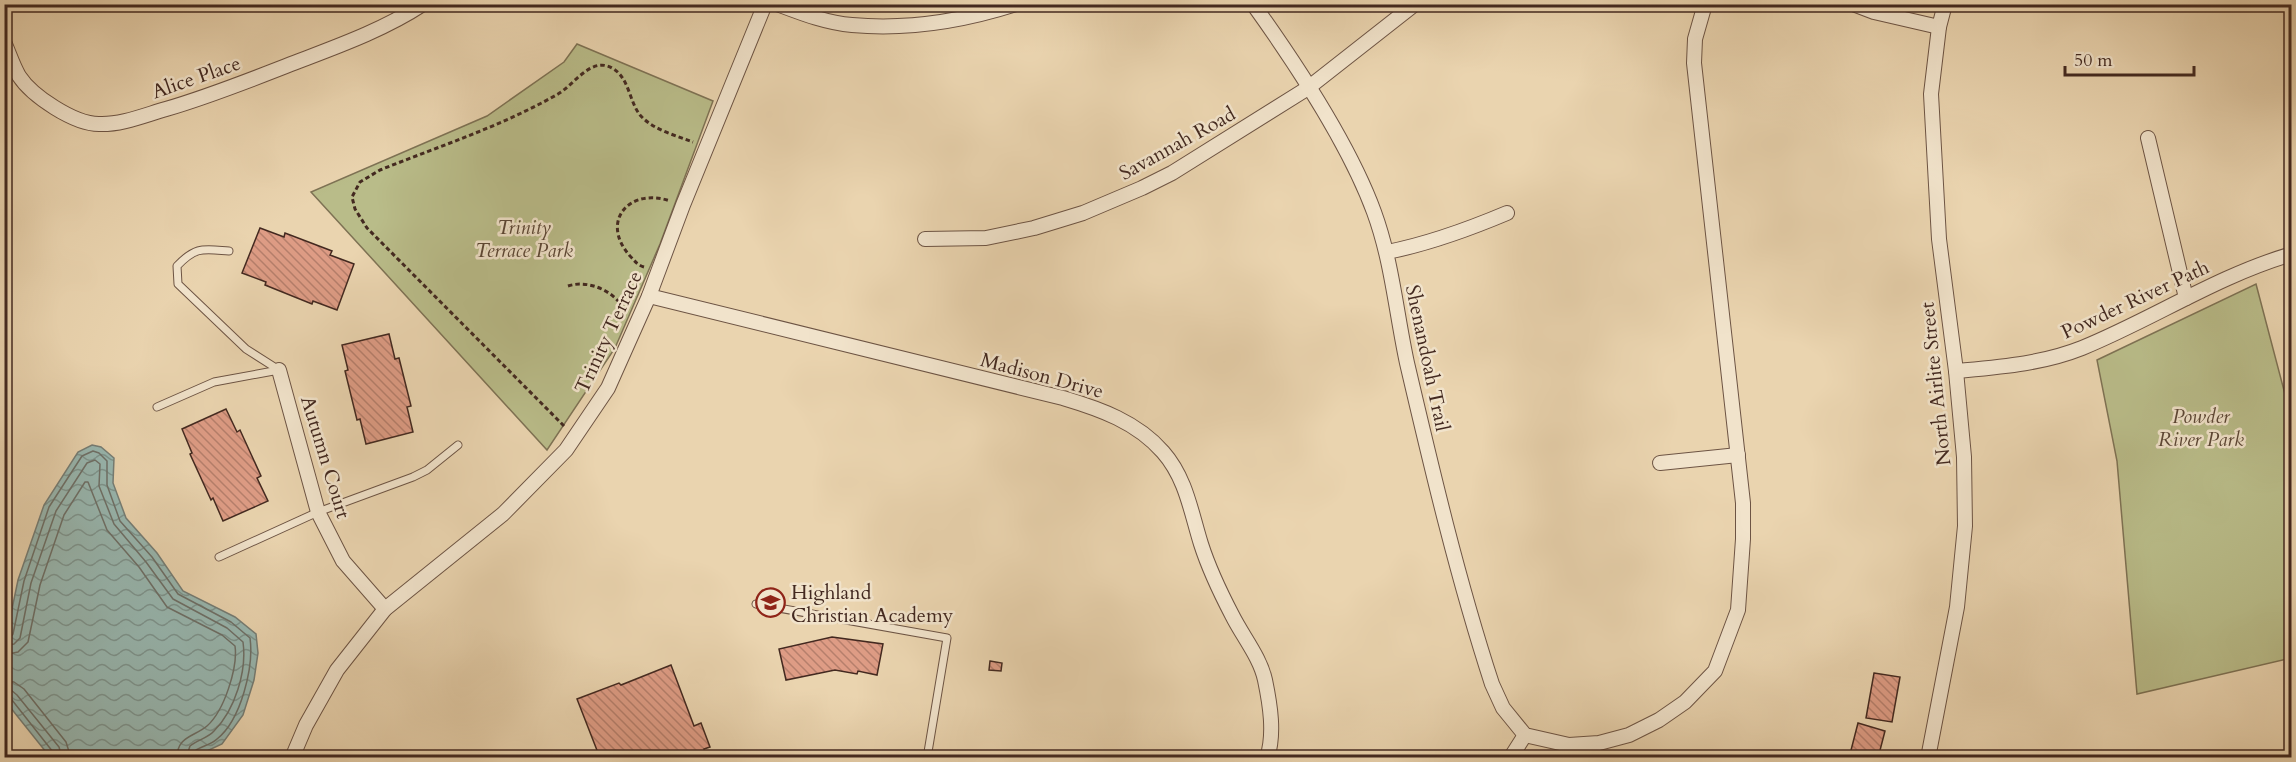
<svg xmlns="http://www.w3.org/2000/svg" width="2296" height="762" font-family="Cardo,serif">
<defs>
<pattern id="water-waves" width="16" height="10" patternUnits="userSpaceOnUse" patternTransform="scale(1.5)"><rect width="16" height="10" fill="#98b7b0"/><path d="M0 5q4-4 8 0t8 0" fill="none" stroke="#7e958f"/></pattern>
<pattern id="building-back-hatch" width="6" height="6" patternUnits="userSpaceOnUse" patternTransform="scale(1.5)"><rect width="6" height="6" fill="#de9c85"/><path d="M-1 5l2 2M0 0l6 6M5-1l2 2" fill="none" stroke="#b67f6c"/></pattern>
</defs>
<rect width="100%" height="100%" fill="#ead4af"/>
<filter id="stains"><feTurbulence type="fractalNoise" baseFrequency=".00333" numOctaves="4"/><feColorMatrix values="0 0 0 0 .2 0 0 0 0 .09 0 0 0 0 .02 0 0 0 .5 -.17"/></filter>
<radialGradient id="worn" r=".72"><stop offset=".6" stop-color="#630" stop-opacity="0"/><stop offset="1" stop-color="#630" stop-opacity=".3"/></radialGradient>
<g fill="#b9bc89" stroke="#7e7254" stroke-width="1.5">
<polygon points="577,44 713,101 660,244 615,348 547,450 311,192 487,116 564,62"/>
<polygon points="2256,284 2291,417 2291,658 2137,694 2117,461 2097,360"/>
</g>
<polygon fill="url(#water-waves)" stroke="#767e76" stroke-width="1.5" points="92,445 101,447 114,458 113,483 126,518 157,553 183,591 235,617 256,634 258,653 254,680 243,715 222,744 194,757 50,757 6,702 7,633 18,580 44,505 78,452"/>
<g fill="none" stroke-linecap="round" stroke-linejoin="round">
<g stroke="#6e7068" stroke-width="1.5">
<path d="M4,639L10,638L13,634L24,581L49,507L82,456L93,451L99,453L107,461V485L120,521L152,557L178,594L231,622L250,638C254,667 241,720 217,739C212,744 203,746 196,750L193,758"/>
<path d="M4,646L14,644L20,638L31,583L56,511L87,463L95,460L100,464L99,486L114,524L146,562L173,599L227,628L243,642C247,671 235,710 214,731C208,738 197,740 190,746L186,758"/>
<path d="M4,655L18,652L28,642L40,585L64,515L85,482H88L107,530L139,567L167,607L222,635L235,646C238,668 224,711 207,726C194,737 177,736 177,758"/>
<polyline points="4,681 14,682 24,689 66,742 71,758"/>
<polyline points="4,690 11,690 17,695 59,747 62,758"/>
<polyline points="4,697 12,700 53,752 54,758"/>
</g>
</g>
<g fill="url(#building-back-hatch)" stroke="#432920" stroke-width="1.5">
<polygon points="260,228 284,237 285,233 332,251 330,255 354,264 337,310 313,301 312,304 265,285 266,282 242,273"/>
<polygon points="389,334 395,359 399,358 411,406 407,407 413,432 366,444 360,419 357,420 345,371 348,370 342,345"/>
<polygon points="226,409 237,432 240,430 261,476 257,478 268,501 223,521 213,498 211,500 190,454 192,453 182,429"/>
<polygon points="832,637 883,644 877,675 858,671 857,674 835,670 786,680 779,649"/>
<polygon points="990,661 1002,663 1001,671 989,670"/>
<polygon points="671,665 694,726 701,723 710,747 704,749 707,758 600,758 577,699 619,683 621,685"/>
<polygon points="1874,673 1900,677 1892,722 1866,718"/>
<polygon points="1858,723 1885,731 1878,758 1849,758"/>
</g>
<g fill="none" stroke-linecap="round" stroke-linejoin="round">
<defs>
<g id="service">
<path d="M229,251C203,249 196,246 177,266L178,284L246,349L279,370"/>
<polyline points="157,407 214,382 279,370"/>
<polyline points="219,557 318,512 413,477 427,470 458,445"/>
<polyline points="756,604 947,638 927,758"/>
</g>
<g id="minor">
<path d="M777,4C801,13 826,23 852,25C907,30 963,21 1016,4"/>
<path d="M1253,4C1296,64 1349,144 1374,212C1392,261 1396,312 1407,363C1432,470 1458,580 1492,684L1503,708L1525,735L1569,745L1599,743L1629,735L1659,720L1685,702L1715,671L1738,610L1743,539V503L1694,63L1695,39L1705,4"/>
<polyline points="1853,4 1874,12 1939,27"/>
<path d="M4,42C9,53 13,66 19,76C32,96 74,124 99,124C121,125 145,115 166,109C211,96 255,78 299,61C341,45 385,29 423,4"/>
<polyline points="2148,138 2186,298"/>
<polyline points="925,239 986,238 1034,228 1083,213 1142,188 1172,173 1308,88 1415,4"/>
<path d="M1387,252C1428,244 1469,229 1507,213"/>
<path d="M649,296L1063,398C1100,409 1137,422 1163,452C1186,478 1191,512 1201,544C1209,569 1220,592 1232,615C1243,637 1260,657 1265,680C1270,704 1275,734 1267,758"/>
<polyline points="279,370 318,512 343,561 385,609"/>
<path d="M1956,371C1999,367 2042,364 2082,348C2153,319 2217,276 2292,254"/>
<polyline points="1660,463 1738,455"/>
<polyline points="1511,757 1525,735"/>
<polyline points="292,758 306,725 337,670 385,609 503,514 566,450 608,388 649,296 683,205 765,4"/>
<polyline points="1928,758 1957,607 1965,526 1964,457 1956,371 1939,239 1931,94 1939,27 1945,4"/>
</g>
</defs>
<use href="#service" stroke="#6d5444" stroke-width="9"/>
<use href="#minor" stroke="#6d5444" stroke-width="16"/>
<g stroke="#432920" stroke-width="3" stroke-dasharray="4.5 3" stroke-linecap="butt">
<path d="M644,267C637,265 635,261 630,256C599,221 630,187 670,201"/>
<path d="M568,286C589,279 617,292 625,312"/>
<path d="M564,426L367,228L355,209L352,197L360,182L380,170C440,146 502,126 558,94C574,85 591,56 612,68C629,77 629,101 640,115C653,130 675,135 693,142"/>
</g>
<use href="#service" stroke="#f1e3cb" stroke-width="7"/>
<use href="#minor" stroke="#f1e3cb" stroke-width="14"/>
</g>
<defs>
<symbol id="school-ring" viewBox="-11 -11 22 22"><circle r="9.5" fill="#f1e3cb" stroke="#8f2418" stroke-width="1.5"/><path d="M0-5L7-2L0 1L-7-2ZM-4 1L0 2.5L4 1V4Q0 6-4 4Z" fill="#8f2418"/></symbol>
</defs>
<g fill-rule="evenodd">
<use href="#school-ring" x="754" y="586" width="33" height="33"/>
</g>
<g text-anchor="middle" stroke-width="5" stroke-linejoin="round" paint-order="stroke">
<g font-size="20" fill="#432920" stroke="#f1e3cb">
<text transform="translate(196 77) rotate(-19)" y="7">Alice Place</text>
<text transform="translate(1177 143) rotate(-29)" y="7">Savannah Road</text>
<text transform="translate(2135 299) rotate(-25)" y="7">Powder River Path</text>
<text transform="translate(608 332) rotate(-65)" y="7">Trinity Terrace</text>
<text transform="translate(1428 358) rotate(78)" y="7">Shenandoah Trail</text>
<text transform="translate(1042 375) rotate(15)" y="7">Madison Drive</text>
<text transform="translate(1935 384) rotate(-96)" y="7">North Airlite Street</text>
<text transform="translate(326 457) rotate(73)" y="7">Autumn Court</text>
</g>
<g font-size="20" font-style="italic" fill="#5b4635" stroke="#f1e3cb">
<text x="524" y="234">Trinity<tspan x="524" dy="23">Terrace Park</tspan></text>
<text x="2201" y="423">Powder<tspan x="2201" dy="23">River Park</tspan></text>
</g>
<g font-size="20" fill="#432920" stroke="#f1e3cb" text-anchor="start">
<text x="791" y="599">Highland<tspan x="791" dy="23">Christian Academy</tspan></text>
</g>
</g>
<rect width="2296" height="762" fill="none" stroke="#ead4af" stroke-width="24"/>
<rect x="6" y="6" width="2284" height="750" fill="none" stroke="#432920" stroke-width="3"/>
<rect x="12" y="12" width="2272" height="738" fill="none" stroke="#432920" stroke-width="1.5"/>
<path d="M2065 66v9h129v-9" fill="none" stroke="#432920" stroke-width="3"/>
<text x="2074" y="66" font-size="18" fill="#432920" stroke="#f1e3cb" stroke-width="4.5" paint-order="stroke">50 m</text>
<rect width="100%" height="100%" filter="url(#stains)"/>
<rect width="100%" height="100%" fill="url(#worn)"/>
</svg>
